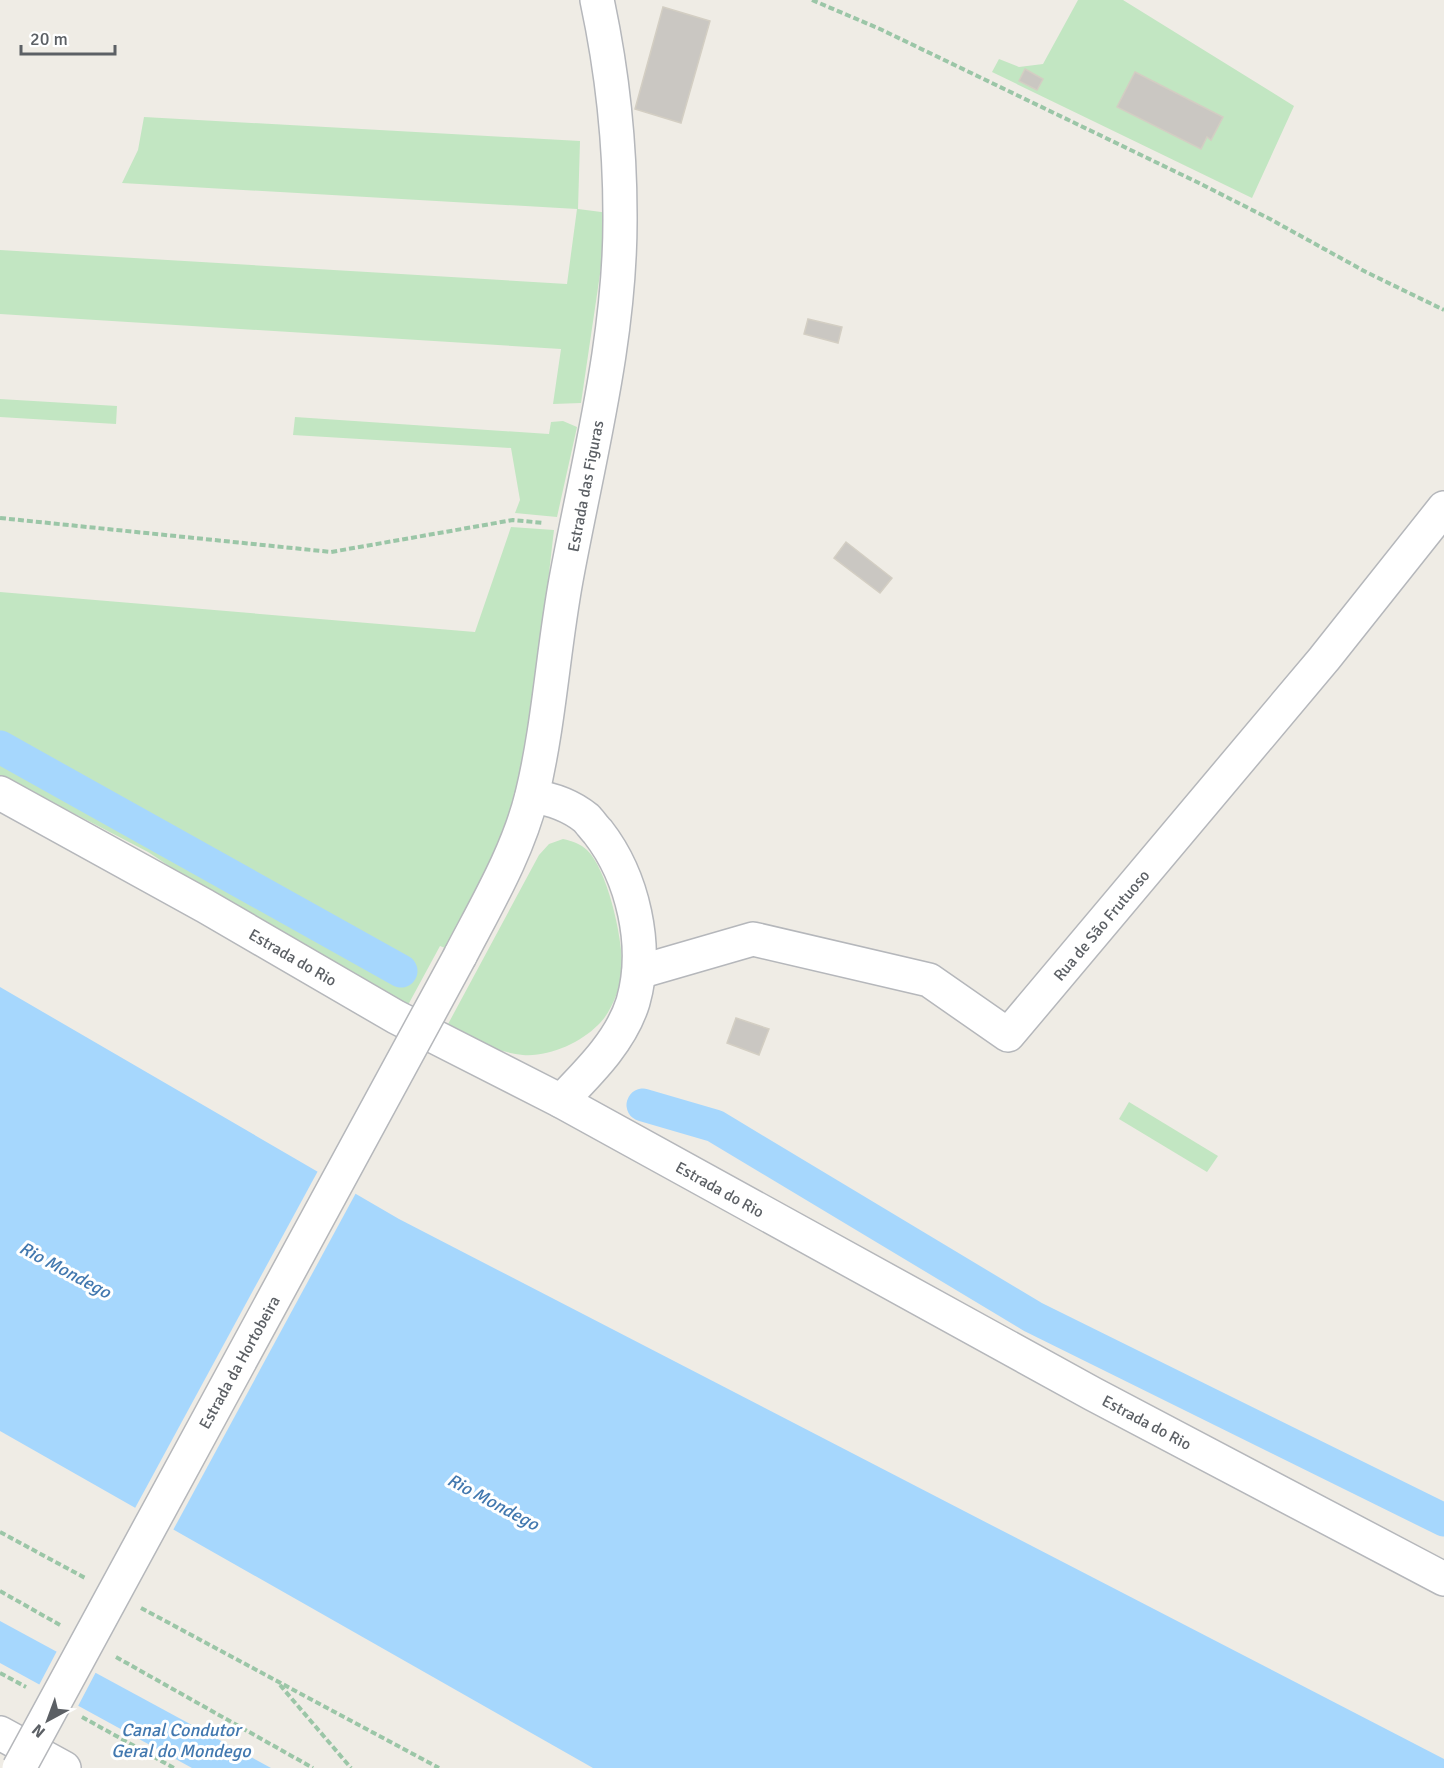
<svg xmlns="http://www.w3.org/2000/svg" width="1444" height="1768" font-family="Signika,sans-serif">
<rect width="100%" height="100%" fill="#efece5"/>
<g fill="#c2e6c2">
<polygon points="1078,0 1123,0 1294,106 1252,198 992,72 999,59 1019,67 1043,64"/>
<polygon points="144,117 580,141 578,209 609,213 581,403 553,404 561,349 0,314 0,250 567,284 577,209 122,183 138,150"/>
<polygon points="0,399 117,406 116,424 0,417"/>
<polygon points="295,417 549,434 551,422 563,421 577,427 557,517 515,513 520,500 511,448 293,435"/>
<path d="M511,527L554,530C543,621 536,725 509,813C494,860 468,904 445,948L440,946L408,1005L223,902L148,852L0,775V592L475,632Z"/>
<path d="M563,839C572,841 581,844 587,850C608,870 624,943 622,972C620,989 611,1013 598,1025C580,1043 549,1057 523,1055C495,1052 471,1039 447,1026L539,855L549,844Z"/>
<polygon points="1129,1102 1218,1156 1207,1172 1119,1119"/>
</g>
<g fill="#a6d7fd">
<polygon points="0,987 399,1219 1444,1759 1444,1768 593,1768 0,1431"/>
<polygon points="0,1621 271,1768 192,1768 0,1663"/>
</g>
<g fill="#efece5">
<polygon points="319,1169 357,1191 172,1532 134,1510"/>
<polygon points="58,1649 97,1670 77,1708 38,1687"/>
</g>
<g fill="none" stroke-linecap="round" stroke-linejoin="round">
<g stroke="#a6d7fd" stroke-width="33">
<polyline points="0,747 401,971"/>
<polyline points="643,1105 715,1126 1033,1317 1444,1520"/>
</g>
</g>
<g fill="#cac7c2" stroke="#d3cec3" stroke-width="1.5">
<polygon points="663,7 710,21 681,123 635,109"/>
<polygon points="1025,69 1043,79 1037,90 1019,81"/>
<polygon points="1135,72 1223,117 1211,140 1207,137 1201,149 1117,107"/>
<polygon points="808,319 842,327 838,343 804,334"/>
<polygon points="846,542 892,578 880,593 834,558"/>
<polygon points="736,1018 769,1029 759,1055 727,1043"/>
</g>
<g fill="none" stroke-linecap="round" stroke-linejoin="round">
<defs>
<g id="minor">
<polyline points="0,793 205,906 396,1017 561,1101 1093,1394 1444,1579"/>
<path d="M532,796C552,799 570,805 586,818C590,822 594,828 598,832C633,877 649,946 633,1002C621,1041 589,1072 561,1101"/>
<path d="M460,956C487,904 518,852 532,795C549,725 553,651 566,580C588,460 621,339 620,215C620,143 612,70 597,0"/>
<polyline points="639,972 753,939 929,980 1008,1035 1324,659 1444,508"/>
<polyline points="0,1733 64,1768"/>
</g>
</defs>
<use href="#minor" stroke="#b5b7bb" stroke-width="36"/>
<g stroke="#9bc6a7" stroke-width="4" stroke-dasharray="6 3" stroke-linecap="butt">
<polyline points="812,0 880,29 1199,183 1270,219 1366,272 1444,310"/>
<polyline points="0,518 331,552 513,520 544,523"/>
<polyline points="0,1532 87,1579"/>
<polyline points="0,1591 60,1625"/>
<polyline points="141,1608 439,1768"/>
<polyline points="116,1657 313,1768"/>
<polyline points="0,1673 26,1687"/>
<polyline points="280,1685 351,1768"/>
<polyline points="82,1717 174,1768"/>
</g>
<use href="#minor" stroke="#fff" stroke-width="33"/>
<defs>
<polyline id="minor-bridge" points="19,1768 460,956"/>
</defs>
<use href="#minor-bridge" stroke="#b5b7bb" stroke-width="36" stroke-linecap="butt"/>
<use href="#minor-bridge" stroke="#fff" stroke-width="33"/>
</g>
<g text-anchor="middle" stroke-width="6" stroke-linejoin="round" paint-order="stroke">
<g font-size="16" fill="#5c6065" stroke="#fff">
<text transform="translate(585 486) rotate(-79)" y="6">Estrada das Figuras</text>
<text transform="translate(1101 925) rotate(-50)" y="6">Rua de São Frutuoso</text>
<text transform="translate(293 957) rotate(30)" y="6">Estrada do Rio</text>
<text transform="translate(720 1189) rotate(29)" y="6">Estrada do Rio</text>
<text transform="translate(239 1362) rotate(-61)" y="6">Estrada da Hortobeira</text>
<text transform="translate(1147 1422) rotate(28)" y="6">Estrada do Rio</text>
</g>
<g font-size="18" font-style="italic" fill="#4278af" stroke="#fff">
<text transform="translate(65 1270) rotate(28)" y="6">Rio Mondego</text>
<text transform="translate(493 1502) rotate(28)" y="6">Rio Mondego</text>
<text x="181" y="1736">Canal Condutor<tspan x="181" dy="21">Geral do Mondego</tspan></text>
</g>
</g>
<g transform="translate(48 1720) rotate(221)" stroke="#ffffff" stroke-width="4.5" paint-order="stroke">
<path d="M0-4.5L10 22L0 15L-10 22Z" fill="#5c6065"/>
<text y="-9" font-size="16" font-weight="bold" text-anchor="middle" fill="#5c6065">N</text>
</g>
<path d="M21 45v9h94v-9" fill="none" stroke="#5c6065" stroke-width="3"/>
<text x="30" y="45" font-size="18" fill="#5c6065" stroke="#ffffff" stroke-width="4.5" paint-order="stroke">20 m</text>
</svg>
